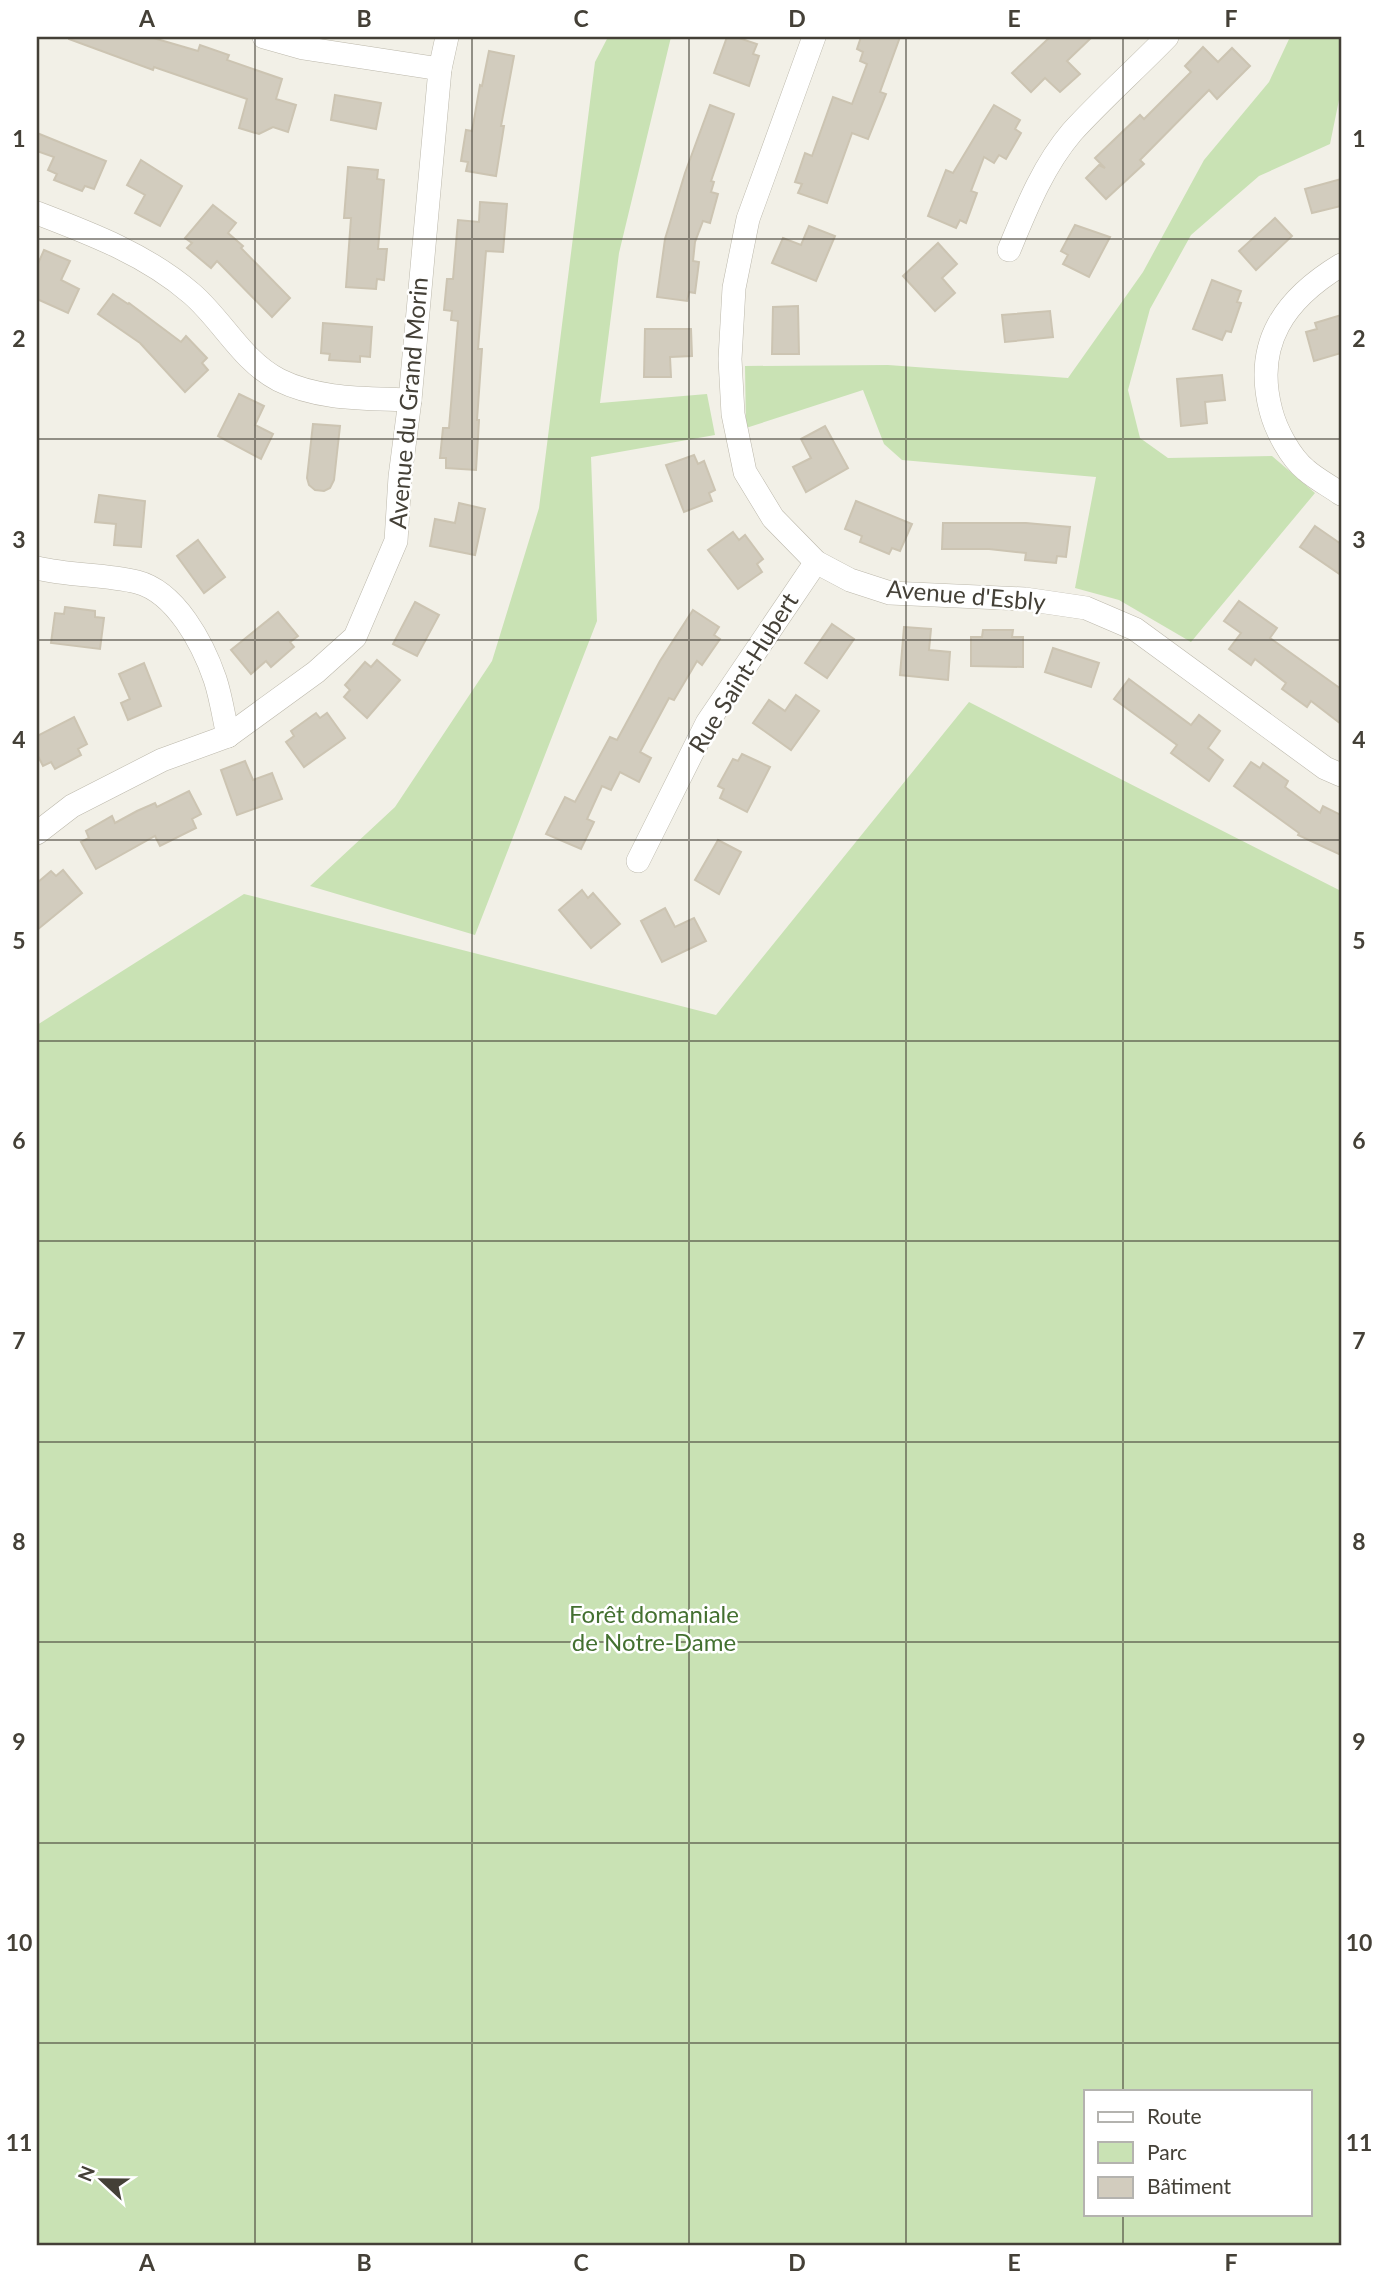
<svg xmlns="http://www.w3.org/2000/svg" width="1378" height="2282" font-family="Lato,sans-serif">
<rect width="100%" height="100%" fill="#f2f0e7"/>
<g fill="#c9e2b4" fill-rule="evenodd">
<polygon points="608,37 671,37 619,253 600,403 707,394 715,435 591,457 597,621 475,935 310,886 395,807 492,661 539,508 595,62"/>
<polygon points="1290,37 1341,37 1341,90 1330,144 1259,176 1191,235 1150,309 1128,390 1140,438 1168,458 1272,456 1315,493 1191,642 1119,600 1075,588 1096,477 902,460 884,444 863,390 746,428 745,366 888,365 1068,378 1143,272 1204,160 1269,82"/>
<path d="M969,702L1341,891V2245H37V1025L244,894L716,1015ZM1086,2091H1310V2214H1086Z"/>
</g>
<g fill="#d2ccbe" stroke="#ccc4b2" stroke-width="2">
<polygon points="69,37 150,37 198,51 200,45 229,55 227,60 282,79 276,99 296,105 288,132 273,127 259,134 239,128 247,99 154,67 153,70 69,39"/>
<polygon points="727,37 736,37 757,44 753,54 759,56 749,86 714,73"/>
<polygon points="861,37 900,37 880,92 886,94 868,139 852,133 827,203 798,193 802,184 795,182 805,153 812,156 833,97 852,104 867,64 860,61 863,52 857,49"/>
<polygon points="1050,37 1092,37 1067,61 1080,74 1060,92 1045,78 1031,92 1012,73"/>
<polygon points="1203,47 1218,62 1232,48 1250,66 1217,99 1209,90 1140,160 1144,164 1106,199 1086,178 1099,165 1105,168 1095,158 1140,115 1144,119 1191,72 1185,66"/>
<polygon points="489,51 514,56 501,126 504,126 496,176 466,171 468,162 461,161 466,130 472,131 480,85 482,86"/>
<polygon points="335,95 381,103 376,129 331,120"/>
<polygon points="710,105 734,114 711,181 714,182 711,192 718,194 710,223 703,221 695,242 693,261 699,262 695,293 689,292 687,301 657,297 665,239 685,173"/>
<polygon points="994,105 1020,120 1015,129 1021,133 1006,159 999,155 994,163 984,157 971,191 977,193 966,223 960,220 956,228 928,216 946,170 953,173"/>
<polygon points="37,133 106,161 94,189 85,186 82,191 54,180 57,174 48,170 54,157 37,151"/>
<polygon points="141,160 182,186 160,226 135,213 145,195 127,185"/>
<polygon points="348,167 378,170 377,179 384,180 378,249 387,249 384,280 377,279 376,289 346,287 351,218 344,218"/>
<polygon points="1341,179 1341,206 1312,213 1305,189"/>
<polygon points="480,202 507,204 503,252 486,251 478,349 482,349 477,420 479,420 476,470 446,468 446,458 440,458 443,428 449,428 458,321 451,320 452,311 444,310 447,279 453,279 458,220 479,222"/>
<polygon points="213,205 236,223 228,233 243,246 241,248 290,298 272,317 217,261 211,268 187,248 192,243 185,238"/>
<polygon points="1275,218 1292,236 1256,270 1239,251"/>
<polygon points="1075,225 1110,237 1089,277 1063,264 1068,255 1061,251"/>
<polygon points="809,226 835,236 816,281 772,263 783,238 801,245"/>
<polygon points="938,243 957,264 942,278 955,293 935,311 903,276"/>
<polygon points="44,250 70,261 61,280 79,289 68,313 37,299 37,266"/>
<polygon points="1212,280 1241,291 1237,302 1241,303 1231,332 1226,331 1222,340 1193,329"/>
<polygon points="113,294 128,304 129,303 181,342 186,336 207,358 202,363 208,370 185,392 140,343 98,314"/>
<polygon points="798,306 799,354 772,354 773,307"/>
<polygon points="1050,311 1053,337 1005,342 1002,315"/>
<polygon points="1341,315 1341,353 1314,361 1306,332 1317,329 1315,323"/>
<polygon points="323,323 372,327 370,357 360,356 360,362 329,360 330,354 321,353"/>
<polygon points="645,329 691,329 692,356 670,357 671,377 644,377"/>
<polygon points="1222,375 1225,400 1205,402 1207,423 1181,426 1177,379"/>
<polygon points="239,394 264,406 255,425 273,434 261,459 218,436"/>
<polygon points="313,424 340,426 334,480 330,488 324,491 315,490 309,485 307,478"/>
<polygon points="825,426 848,468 806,492 793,467 811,458 801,439"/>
<polygon points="694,455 698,464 704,461 715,490 709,493 712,501 684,512 666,465"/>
<polygon points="99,495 145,501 141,547 114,545 116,524 95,522"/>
<polygon points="856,501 912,524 900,551 892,548 889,554 860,542 862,536 845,529"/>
<polygon points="459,503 485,509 475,555 430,546 435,519 455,523"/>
<polygon points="943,523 1026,523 1070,527 1066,557 1057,556 1056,563 1025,560 1026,553 989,549 942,549"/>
<polygon points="1315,526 1341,544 1341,575 1300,547"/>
<polygon points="733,532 739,540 745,535 763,559 757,564 762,572 738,589 708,550"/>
<polygon points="198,540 225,577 204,593 177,556"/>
<polygon points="1239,601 1277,628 1270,638 1341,689 1341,724 1311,701 1307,707 1282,689 1286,683 1255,659 1251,665 1229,649 1241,633 1224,621"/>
<polygon points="415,602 439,615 417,656 393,644"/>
<polygon points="65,607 95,611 95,617 104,618 100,649 51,643 55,613 64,614"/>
<polygon points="693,610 719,627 714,635 720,639 702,665 697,661 674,700 669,698 640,752 651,758 639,782 620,772 611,790 602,786 587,819 594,822 581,849 546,834 565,797 575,802 610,737 617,740 660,661"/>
<polygon points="278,612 298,636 290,642 294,647 271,667 266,661 251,674 231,650"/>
<polygon points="832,624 854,639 827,678 805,663"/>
<polygon points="904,627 931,629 929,650 950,652 948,680 900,675"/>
<polygon points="983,630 1013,630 1012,637 1023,637 1023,667 971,666 971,637 982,637"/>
<polygon points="1053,648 1099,663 1091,687 1045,672"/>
<polygon points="377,660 400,680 367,718 344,697 350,690 345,685 365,662 371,667"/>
<polygon points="144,663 161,706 128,720 121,703 130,699 119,674"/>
<polygon points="1129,679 1191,725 1199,715 1220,731 1208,748 1223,760 1209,781 1171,753 1177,745 1114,699"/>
<polygon points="796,695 819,711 791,750 753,723 769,700 785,711"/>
<polygon points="316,713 320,718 327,713 345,738 304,767 286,742 294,736 291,731"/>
<polygon points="74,717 87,744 78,749 81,755 55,769 51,762 43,766 37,754 37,736"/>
<polygon points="742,754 770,767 747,812 720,798 724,789 718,786 733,759 738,761"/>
<polygon points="245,761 253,780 272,773 282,799 237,815 221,770"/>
<polygon points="1251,762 1260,768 1263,763 1288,781 1285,787 1320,813 1323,806 1341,815 1341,855 1298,835 1299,833 1234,786"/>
<polygon points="189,791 201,814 192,819 196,828 160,846 155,836 96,869 81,842 89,838 86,831 112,816 115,823 137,811 155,803 157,807"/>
<polygon points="718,840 741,852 719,894 695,880"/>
<polygon points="63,870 82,893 37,930 37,883 51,871 56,876"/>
<polygon points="582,890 588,898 593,893 620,924 591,948 559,910"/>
<polygon points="665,908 675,927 694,918 706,941 662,962 641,921"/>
</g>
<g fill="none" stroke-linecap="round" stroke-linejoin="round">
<defs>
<g id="street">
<polyline points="264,37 303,48 440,69"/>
<polyline points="814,37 748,219 734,288 730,359 733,414 745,472 773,518 816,562 850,580 890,593 1025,599 1086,608 1135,629 1325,768 1341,775"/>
<path d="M37,213C92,234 147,255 192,294C223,321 242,361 279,380C319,400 366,398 410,400"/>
<path d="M1009,250C1026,209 1043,166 1072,132C1102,99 1136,69 1167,37"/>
<path d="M1341,265C1285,299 1253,343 1271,411C1276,430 1290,457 1306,470C1316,479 1330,486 1341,494"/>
<path d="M37,568C70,576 104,574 137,582C176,592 203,644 215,679C221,697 224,718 228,736"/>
<polyline points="37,833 72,806 162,760 228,736 316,672 355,637 396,541 400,477 410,400 440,69 447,37"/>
<polyline points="638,861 707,723 816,562"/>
</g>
</defs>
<use href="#street" stroke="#bcb8ab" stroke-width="24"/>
<use href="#street" stroke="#fff" stroke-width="23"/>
</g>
<path fill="none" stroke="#444037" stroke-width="2" stroke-opacity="0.55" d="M255,37V2245M472,37V2245M689,37V2245M906,37V2245M1123,37V2091M37,239H1341M37,439H1341M37,640H1341M37,840H1341M37,1041H1341M37,1241H1341M37,1442H1341M37,1642H1341M37,1843H1341M37,2043H1341M1123,2214V2245"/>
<g text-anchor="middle" stroke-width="5" stroke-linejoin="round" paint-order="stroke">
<g font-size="24" fill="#444037" stroke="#fff">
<text transform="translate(409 403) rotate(-85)" y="8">Avenue du Grand Morin</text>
<text transform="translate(966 596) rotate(5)" y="8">Avenue d'Esbly</text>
<text transform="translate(744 673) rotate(-58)" y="8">Rue Saint-Hubert</text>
</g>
<g font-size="24" fill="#437030" stroke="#fff">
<text x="654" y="1623">Forêt domaniale<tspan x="654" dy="28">de Notre-Dame</tspan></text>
</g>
</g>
<rect width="1378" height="2282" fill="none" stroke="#ffffff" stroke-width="77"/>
<rect x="1084" y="2090" width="228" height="126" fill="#ffffff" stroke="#b4b3af" stroke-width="2"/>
<rect x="1098" y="2112" width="35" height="10" fill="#ffffff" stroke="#b4b3af" stroke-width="2"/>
<text x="1147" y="2124" font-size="21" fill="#444037">Route</text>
<rect x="1098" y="2142" width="35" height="21" fill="#c9e2b4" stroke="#b4b3af" stroke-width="2"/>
<text x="1147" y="2160" font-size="21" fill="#444037">Parc</text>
<rect x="1098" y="2177" width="35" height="21" fill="#d2ccbe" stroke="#b4b3af" stroke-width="2"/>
<text x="1147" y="2194" font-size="21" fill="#444037">Bâtiment</text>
<g transform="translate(102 2180) rotate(292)" stroke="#ffffff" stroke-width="5" paint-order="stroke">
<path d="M0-5L12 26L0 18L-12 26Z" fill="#444037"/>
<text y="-10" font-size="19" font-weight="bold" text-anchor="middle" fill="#444037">N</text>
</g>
<rect x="38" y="38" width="1302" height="2206" fill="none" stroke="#444037" stroke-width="2.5"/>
<g font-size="23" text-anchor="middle" font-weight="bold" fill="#444037">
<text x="147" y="27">A</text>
<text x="364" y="27">B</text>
<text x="581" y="27">C</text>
<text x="797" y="27">D</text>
<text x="1014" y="27">E</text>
<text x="1231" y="27">F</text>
<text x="19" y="147">1</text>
<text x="1359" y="147">1</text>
<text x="19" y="347">2</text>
<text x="1359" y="347">2</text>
<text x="19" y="548">3</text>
<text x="1359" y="548">3</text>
<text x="19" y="748">4</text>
<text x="1359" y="748">4</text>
<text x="19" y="949">5</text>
<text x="1359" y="949">5</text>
<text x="19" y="1149">6</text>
<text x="1359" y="1149">6</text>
<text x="19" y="1349">7</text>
<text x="1359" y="1349">7</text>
<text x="19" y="1550">8</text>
<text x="1359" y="1550">8</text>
<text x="19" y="1750">9</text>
<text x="1359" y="1750">9</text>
<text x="19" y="1951">10</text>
<text x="1359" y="1951">10</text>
<text x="19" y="2151">11</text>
<text x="1359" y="2151">11</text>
<text x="147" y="2271">A</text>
<text x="364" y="2271">B</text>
<text x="581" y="2271">C</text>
<text x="797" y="2271">D</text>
<text x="1014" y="2271">E</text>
<text x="1231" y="2271">F</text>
</g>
</svg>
